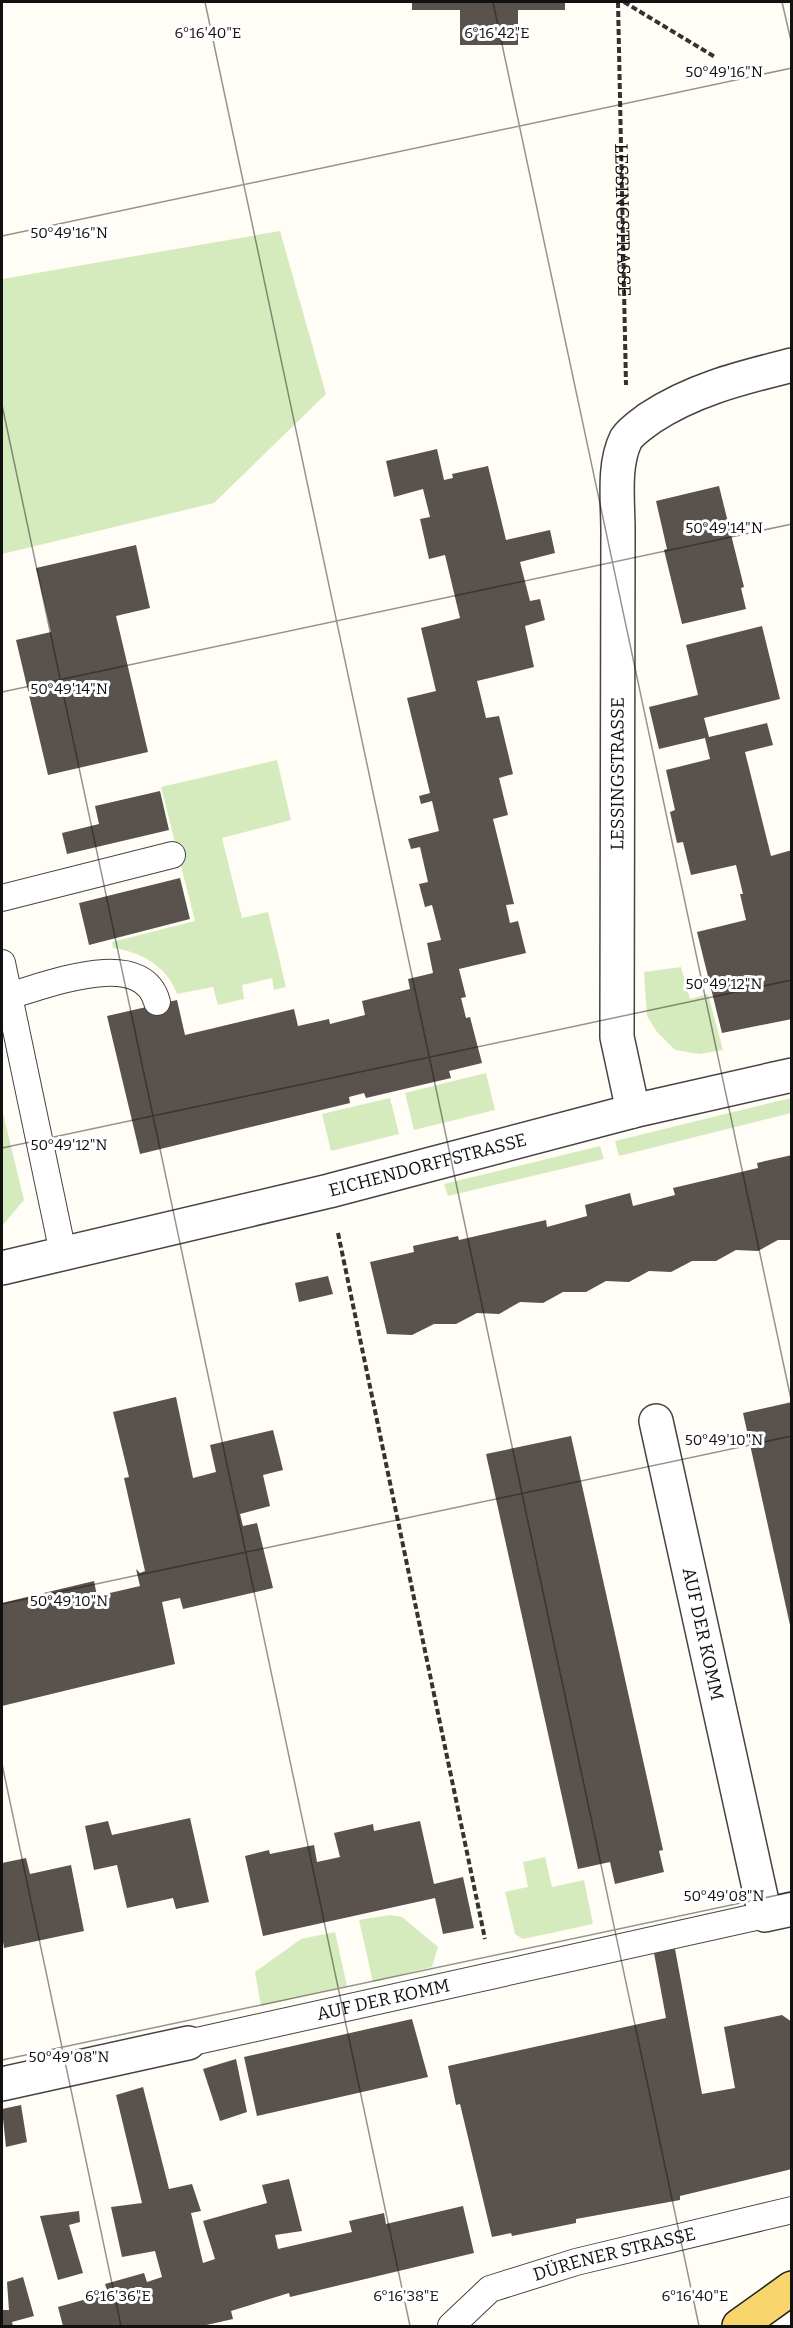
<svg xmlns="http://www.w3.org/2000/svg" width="793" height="2328" font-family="Bitter,serif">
<rect width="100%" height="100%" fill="#fffdf5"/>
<g fill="#d5ebbd">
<polygon points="280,231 326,394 214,503 2,554 2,279"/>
<path d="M277,760L291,820L222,838L242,918L268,912L286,987L274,990L272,978L242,985L244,999L218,1005L213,987L177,994C167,966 141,952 113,948L112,942L195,921L161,787Z"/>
<polygon points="681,967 690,999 708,994 723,1050 699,1054 675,1050 657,1032 647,1016 644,972"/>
<polygon points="486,1073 495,1110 414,1130 405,1093"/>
<polygon points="390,1098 399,1134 331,1151 322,1114"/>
<polygon points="791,1098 791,1113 619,1156 615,1141"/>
<polygon points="2,1109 24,1200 2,1226"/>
<polygon points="600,1146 604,1159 448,1196 444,1184"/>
<polygon points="545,1857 552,1887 584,1880 593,1924 523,1939 515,1934 505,1892 528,1887 523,1862"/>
<polygon points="390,1915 402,1917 438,1947 432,1967 373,1982 359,1920"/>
<polygon points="335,1932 347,1986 261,2006 255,1972 301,1939"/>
</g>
<g fill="#5a524d">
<polygon points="412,2 565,2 565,10 518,10 518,45 460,45 460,10 412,10"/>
<polygon points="437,449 444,480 453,478 452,474 488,466 506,540 550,530 555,553 520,562 530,601 540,599 545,620 525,626 534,667 477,681 486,718 499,716 513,774 499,778 508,815 493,819 514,904 506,905 510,923 518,921 526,953 459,969 466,997 461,998 466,1018 470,1017 482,1063 449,1071 451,1078 366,1098 364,1093 349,1097 350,1103 140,1154 107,1016 177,1000 185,1035 294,1009 298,1026 329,1019 330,1024 365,1015 362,1001 410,989 408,979 433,973 427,943 441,940 432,905 425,907 419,884 428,882 420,847 411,849 408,839 439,831 432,801 421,804 419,796 430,793 407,698 436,691 421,628 460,618 445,555 429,559 420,519 430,517 423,489 394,497 386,461"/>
<polygon points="719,486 744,587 741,588 746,609 682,624 664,550 667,549 656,501"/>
<polygon points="136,545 150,608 116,616 148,752 48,775 16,640 51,632 36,568"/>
<polygon points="762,626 780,699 704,718 709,737 767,723 773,745 745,752 771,856 792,850 792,1019 722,1033 697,932 746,920 740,894 743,894 736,865 691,875 683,842 677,843 670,812 675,810 666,770 710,759 705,738 659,749 649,707 698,695 686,645"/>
<polygon points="160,791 169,830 67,854 62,833 99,824 95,806"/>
<polygon points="180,878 190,919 89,945 79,903"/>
<polygon points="792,1155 792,1240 778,1240 758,1251 736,1250 716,1261 692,1261 671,1272 649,1271 629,1282 606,1281 586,1292 563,1292 543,1303 520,1302 499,1314 477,1313 456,1324 434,1324 412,1335 387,1334 370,1262 414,1252 413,1246 458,1236 459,1240 546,1220 547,1227 587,1216 585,1205 630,1193 633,1206 675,1195 673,1188 758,1168 757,1163"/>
<polygon points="328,1276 333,1294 299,1302 295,1283"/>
<polygon points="176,1397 193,1478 216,1472 210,1445 273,1430 283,1470 263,1475 270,1506 240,1514 243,1526 257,1523 273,1588 183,1609 180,1598 162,1602 175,1664 2,1706 2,1603 94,1581 97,1596 140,1586 136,1569 140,1573 145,1571 124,1478 129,1477 113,1412"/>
<polygon points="792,1402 792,1625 790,1625 743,1413"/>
<polygon points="571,1436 663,1850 659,1851 664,1872 615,1884 610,1862 578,1869 486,1454"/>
<polygon points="190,1818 209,1902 176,1909 173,1898 127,1908 117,1865 94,1870 85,1826 108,1821 112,1835"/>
<polygon points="420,1821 434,1884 463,1877 474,1928 443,1934 435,1898 263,1936 245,1856 269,1850 270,1854 314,1845 317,1862 340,1857 334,1833 373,1824 374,1831"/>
<polygon points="26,1858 30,1874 71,1865 84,1931 4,1948 2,1935 2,1863"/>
<polygon points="675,1949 702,2094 735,2088 724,2027 782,2015 792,2022 792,2169 680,2196 680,2200 576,2219 576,2223 512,2236 511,2233 492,2237 460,2104 456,2105 448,2066 666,2018 654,1953"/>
<polygon points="412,2019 428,2077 257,2116 244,2057"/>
<polygon points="236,2059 247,2112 220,2121 203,2069"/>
<polygon points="143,2087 169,2189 192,2184 201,2211 191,2213 203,2263 215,2259 203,2221 267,2203 262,2185 289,2179 302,2231 275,2235 278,2249 352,2232 349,2221 384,2213 386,2224 463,2206 474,2253 290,2297 289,2293 231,2311 233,2319 202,2326 63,2326 58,2307 108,2293 105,2284 144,2273 147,2282 162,2277 155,2251 122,2257 111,2207 142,2203 116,2095"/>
<polygon points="21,2105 27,2142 6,2147 2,2109"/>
<polygon points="79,2211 80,2222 69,2225 83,2273 58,2280 40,2216"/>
<polygon points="23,2277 34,2316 12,2322 13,2326 2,2326 2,2310 9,2310 7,2282"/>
</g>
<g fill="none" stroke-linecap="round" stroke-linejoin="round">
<defs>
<g id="lane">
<polyline points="2,898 172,855"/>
<polyline points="2,963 63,1253"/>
<path d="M8,996C46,986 142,946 157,1002"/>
<path id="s2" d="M188,2043L765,1915"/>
<path id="s3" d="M451,2326L490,2289L576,2262L792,2210"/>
</g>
<g id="street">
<path id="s4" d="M633,1111L617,1037L618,530C618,502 613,465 626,439C631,431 642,424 650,418C694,389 741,378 792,365"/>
<path id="s5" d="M2,1268L329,1191L633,1111L792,1075"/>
<path id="s6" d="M656,1421L765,1915L792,1909"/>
<polyline points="2,2084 188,2043"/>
</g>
<polyline id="primary" points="739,2326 792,2288"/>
</defs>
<use href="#lane" stroke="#444" stroke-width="28"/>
<use href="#street" stroke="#444" stroke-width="36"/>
<use href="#primary" stroke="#222" stroke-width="36"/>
<g stroke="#333" stroke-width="4" stroke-dasharray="6 3" stroke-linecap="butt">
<path id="s1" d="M618,2L626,385"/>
<polyline points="624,2 715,57"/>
<polyline points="338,1233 485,1939"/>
</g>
<use href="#lane" stroke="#fff" stroke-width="26"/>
<use href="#street" stroke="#fff" stroke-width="33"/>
<use href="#primary" stroke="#f9d66b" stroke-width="33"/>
</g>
<path fill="none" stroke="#111" stroke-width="1.5" stroke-opacity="0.45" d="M205,2L699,2326M493,2L792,1404M782,2L792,45M2,236L792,68M2,405L410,2326M2,692L792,524M2,1148L792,980M2,1604L792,1436M2,1764L121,2326M2,2060L792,1892"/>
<g text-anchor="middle" stroke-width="6" stroke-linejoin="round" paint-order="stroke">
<g font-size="18" fill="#111" stroke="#fff">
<text dy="6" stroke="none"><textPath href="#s1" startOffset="218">LESSINGSTRASSE</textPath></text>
<text dy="6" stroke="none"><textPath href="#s4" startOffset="339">LESSINGSTRASSE</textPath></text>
<text dy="6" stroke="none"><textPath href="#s5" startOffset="438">EICHENDORFFSTRASSE</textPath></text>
<text dy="6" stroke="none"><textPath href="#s6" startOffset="218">AUF DER KOMM</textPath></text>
<text dy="6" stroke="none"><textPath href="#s2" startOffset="200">AUF DER KOMM</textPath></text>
<text dy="6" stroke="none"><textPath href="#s3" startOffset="183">DÜRENER STRASSE</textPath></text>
</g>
</g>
<g font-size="15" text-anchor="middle" fill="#111" stroke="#fff" stroke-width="6" stroke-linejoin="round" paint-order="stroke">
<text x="208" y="38">6°16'40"E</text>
<text x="497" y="38">6°16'42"E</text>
<text x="724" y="77">50°49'16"N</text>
<text x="69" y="238">50°49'16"N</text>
<text x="724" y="533">50°49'14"N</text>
<text x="69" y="694">50°49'14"N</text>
<text x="724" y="989">50°49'12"N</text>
<text x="69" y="1150">50°49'12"N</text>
<text x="724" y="1445">50°49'10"N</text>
<text x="69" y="1606">50°49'10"N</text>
<text x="724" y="1901">50°49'08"N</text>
<text x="69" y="2062">50°49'08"N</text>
<text x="118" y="2301">6°16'36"E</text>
<text x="406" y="2301">6°16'38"E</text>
<text x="695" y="2301">6°16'40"E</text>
</g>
<rect width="793" height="2328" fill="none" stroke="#111111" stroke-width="6"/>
</svg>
